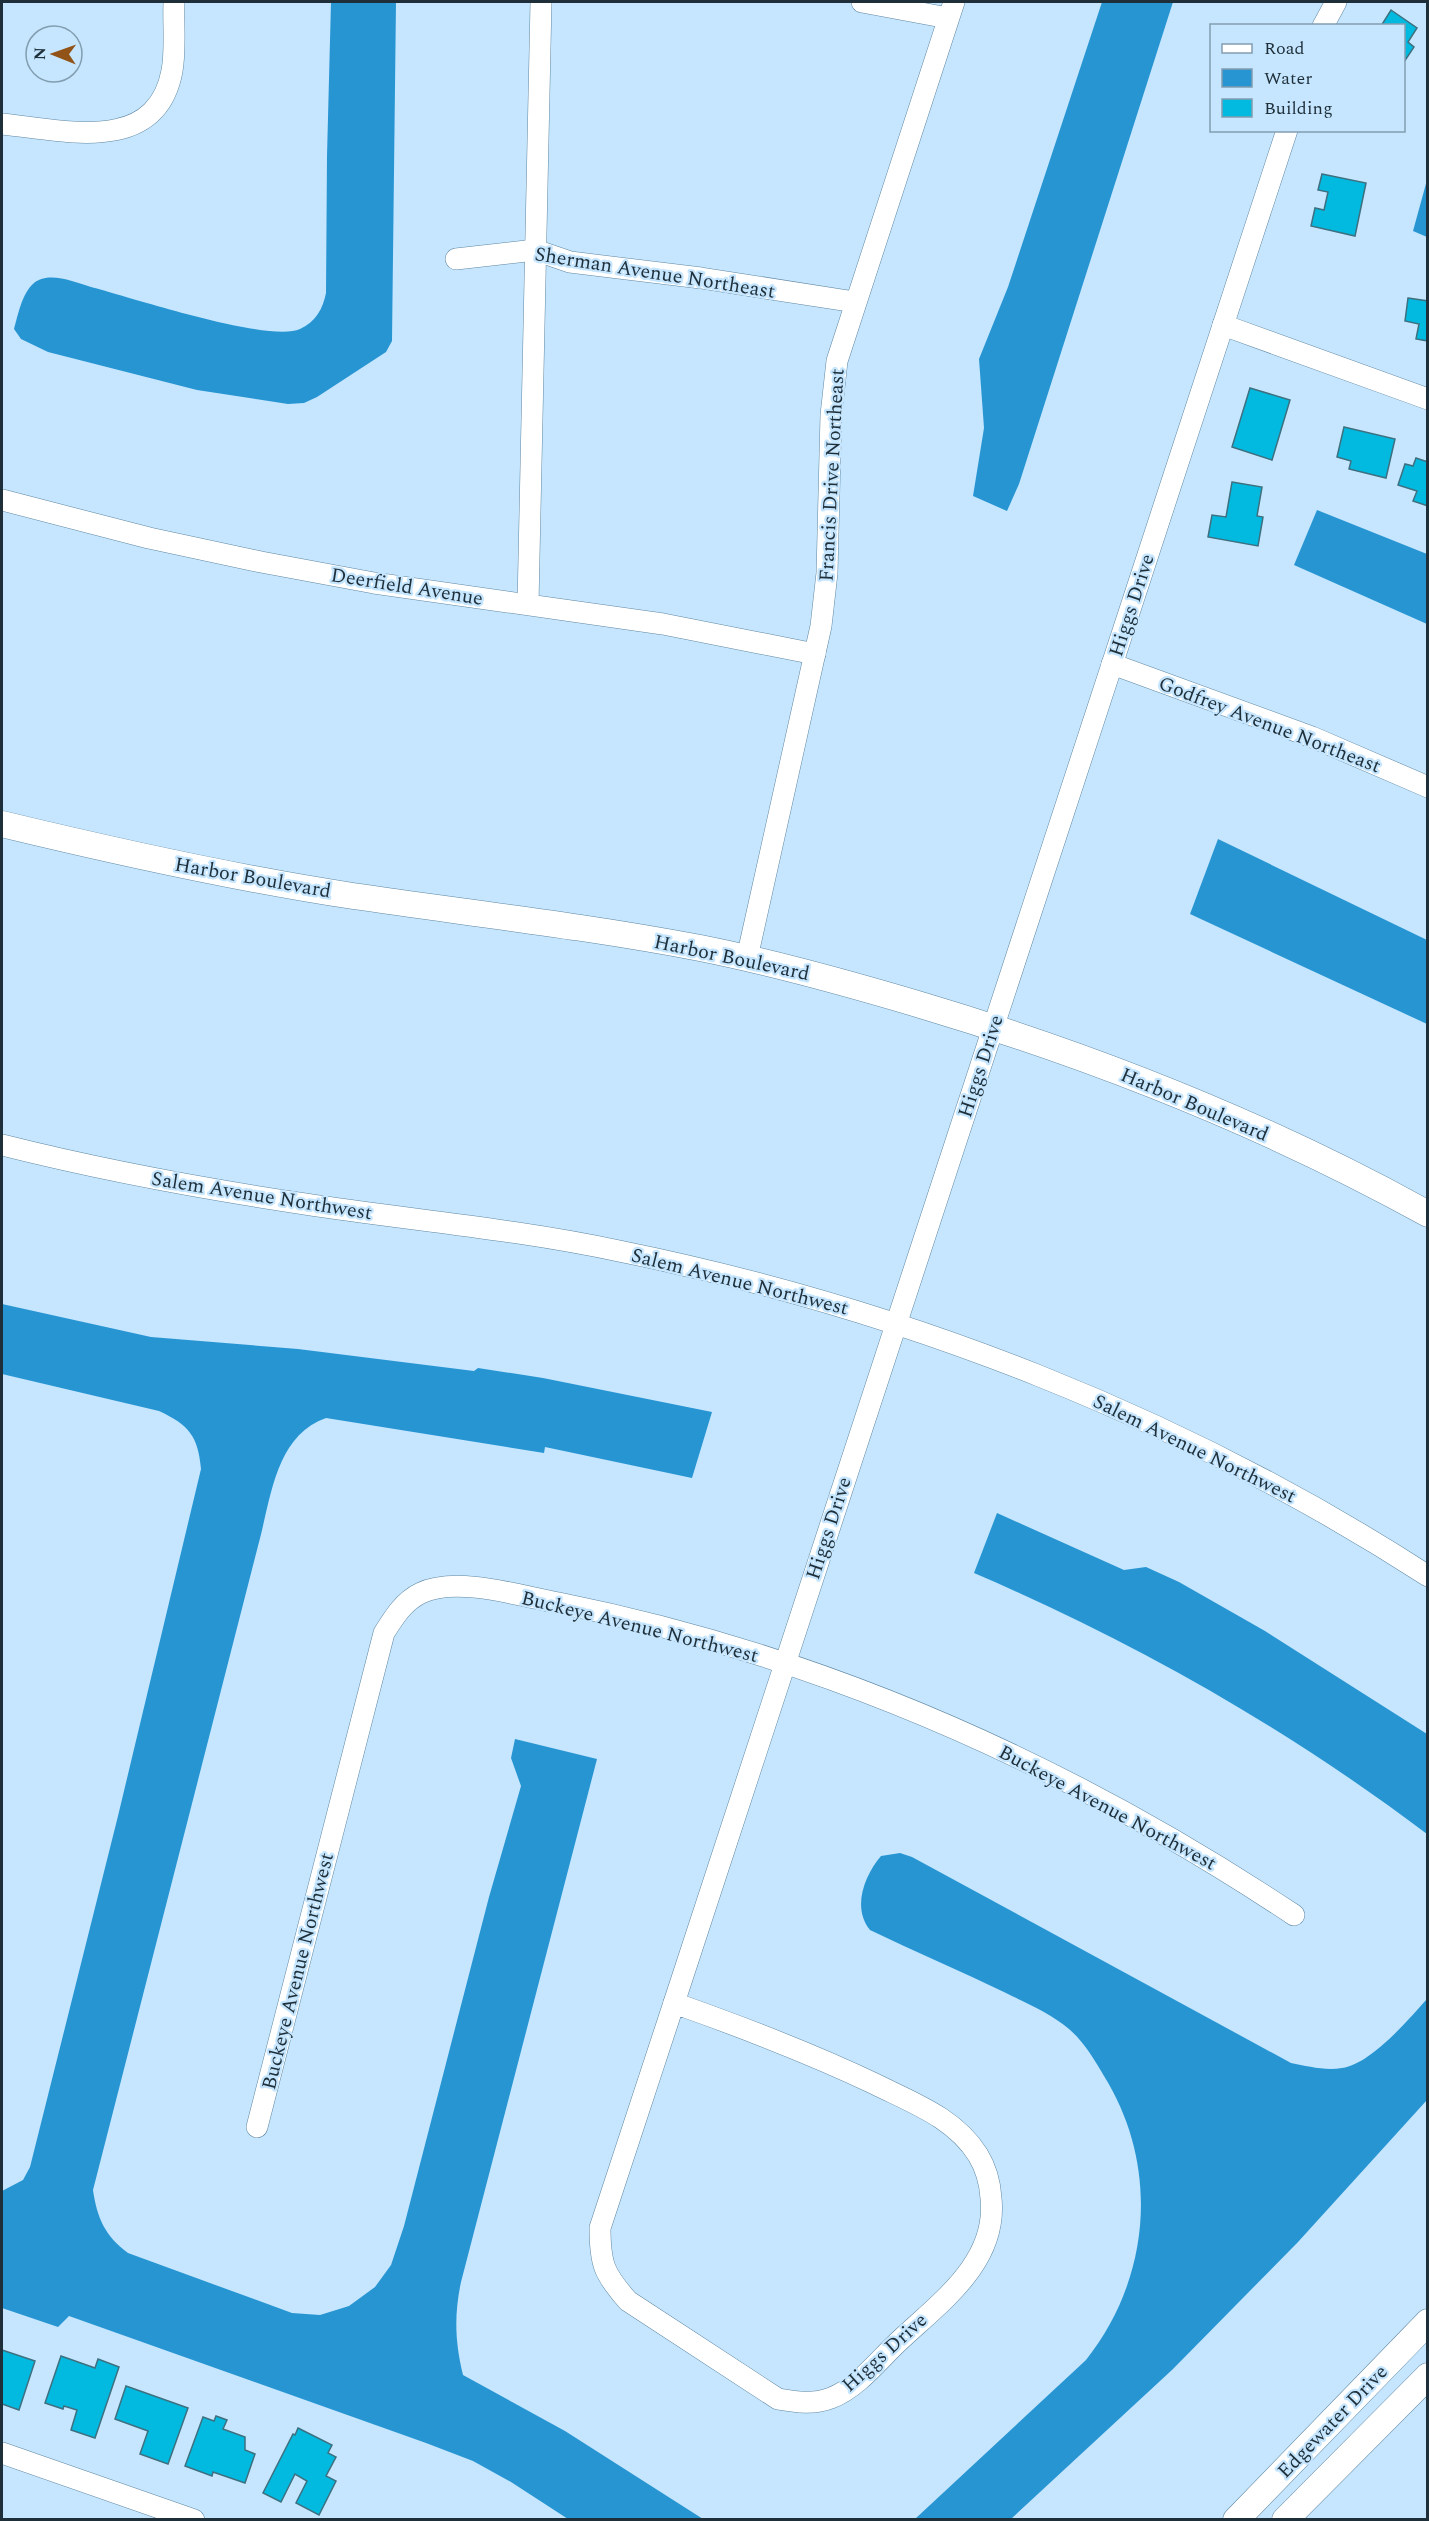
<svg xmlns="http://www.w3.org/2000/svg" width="1429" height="2521" font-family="Spectral,serif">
<rect width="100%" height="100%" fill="#c5e6fe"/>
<g fill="#2895d3">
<path d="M331,2H396L392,341L386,352L317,397L304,403L288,404L197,390L48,352L21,339L14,329C18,315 22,293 34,283C49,271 74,282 91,287C130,297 268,343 300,329C316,322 323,308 326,293L327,156Z"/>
<polygon points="1102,2 1173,2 1019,484 1007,511 973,496 984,428 979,359 1008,287"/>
<polygon points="1427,180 1427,237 1413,231"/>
<polygon points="1317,510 1427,554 1427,624 1294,565"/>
<polygon points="1218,839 1427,940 1427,1024 1190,914"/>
<path d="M2,1304L151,1337L298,1349L474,1371L478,1368L543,1378L712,1412L692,1478L545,1447L544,1453L326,1418C275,1436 271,1499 258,1546L93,2190C97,2218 105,2236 128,2253L292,2313L320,2315L349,2306L375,2287L391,2265L404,2226L489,1897L521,1786L511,1758L515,1739L597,1759L461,2282C454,2315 455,2342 463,2375L565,2431L703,2519H568L511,2482L473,2461L426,2443L69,2316L58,2327L2,2308V2191L23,2180L30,2167L118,1816L201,1469C198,1436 189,1425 159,1411L2,1374Z"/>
<path d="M997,1513L1124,1570L1146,1567L1179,1582L1265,1631L1427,1734V1834C1288,1729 1135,1642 974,1573Z"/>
<path d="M900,1853L912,1857L1291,2063C1307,2066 1325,2071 1342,2068C1371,2064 1408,2020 1427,1999V2100L1298,2242L1173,2369L1011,2519H915L1086,2360C1151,2278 1160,2166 1104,2076C1094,2059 1084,2042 1069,2029C1052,2014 1026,2003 1006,1993C961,1971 915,1952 870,1930C852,1908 864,1876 881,1856Z"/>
</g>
<g fill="#02badf" stroke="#3d7080" stroke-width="1.5">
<polygon points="1391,10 1417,28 1408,42 1414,47 1404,62 1404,26 1381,26"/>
<polygon points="1322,174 1366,183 1355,236 1311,226 1315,208 1324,210 1328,192 1318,190"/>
<polygon points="1408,298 1428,301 1428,341 1416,339 1419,324 1405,321"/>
<polygon points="1250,388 1290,400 1272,460 1232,447"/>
<polygon points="1344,427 1395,439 1386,478 1349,469 1351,461 1337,457"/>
<polygon points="1416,458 1428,462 1428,506 1413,501 1417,491 1398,485 1405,464 1413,466"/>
<polygon points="1232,482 1262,487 1257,516 1263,517 1258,546 1208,537 1212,515 1226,517"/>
<polygon points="2,2350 35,2361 19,2410 2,2404"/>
<polygon points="61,2356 95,2368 98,2359 119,2367 95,2438 71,2430 77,2410 64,2406 63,2409 45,2403"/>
<polygon points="126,2386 188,2408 168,2464 140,2454 148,2431 115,2419"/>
<polygon points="216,2416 227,2420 223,2429 245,2437 245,2450 255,2454 245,2483 213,2472 212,2476 185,2466 203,2417 214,2421"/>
<polygon points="298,2428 332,2445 328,2453 336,2457 326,2476 336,2481 319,2515 296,2503 307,2481 295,2474 281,2502 263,2493 293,2434 295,2435"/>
</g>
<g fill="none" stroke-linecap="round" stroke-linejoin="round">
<defs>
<g id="minor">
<polyline points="862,2 948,18"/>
<polyline points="1323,26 1336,2"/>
<path d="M2,124C63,130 156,156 172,71C176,49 173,24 174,2"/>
<polyline points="456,259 535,250 570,262 701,278 855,302"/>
<polyline points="1223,325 1428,399"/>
<polyline points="2,500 149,538 261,562 374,583 663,624 815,654"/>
<polyline points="528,604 541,2"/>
<polyline points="1112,664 1312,737 1428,787"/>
<polyline points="747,958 821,626 827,573 831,415 837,361 954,2"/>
<path d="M2,1145C101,1170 204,1189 305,1204C410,1220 516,1229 619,1251C905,1309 1182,1417 1428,1576"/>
<polyline points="674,2003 1287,130"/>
<path d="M674,2003C742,2027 810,2053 875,2084C913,2103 955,2118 978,2155C986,2168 990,2183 991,2198C998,2263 939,2303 897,2343C877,2362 857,2388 831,2398C813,2405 796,2402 778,2399L628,2301C604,2274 600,2264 600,2228Z"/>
<path d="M257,2127L384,1633C394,1617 404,1601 421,1593C457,1576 520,1596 559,1603C823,1656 1070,1766 1294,1915"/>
<polyline points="2,2453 194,2520"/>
</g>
<g id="tertiary">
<path d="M2,824C118,852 234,878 353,896C469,913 585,926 700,948C776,963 850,984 924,1006C1098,1058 1269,1126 1428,1214"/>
<polyline points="1236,2520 1428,2322"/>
<polyline points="1285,2520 1428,2376"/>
</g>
</defs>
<use href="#minor" stroke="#6087a2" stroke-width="22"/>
<use href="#tertiary" stroke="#6087a2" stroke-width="27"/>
<use href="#minor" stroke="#fff" stroke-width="21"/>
<use href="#tertiary" stroke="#fff" stroke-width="26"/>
</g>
<g text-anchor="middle" stroke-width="4.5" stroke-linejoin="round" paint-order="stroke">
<g font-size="20" fill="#1e2f3a" stroke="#c5e6fe">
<text transform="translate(655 272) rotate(9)" y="7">Sherman Avenue Northeast</text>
<text transform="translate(831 475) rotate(-87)" y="7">Francis Drive Northeast</text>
<text transform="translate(407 586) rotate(9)" y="7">Deerfield Avenue</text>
<text transform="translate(1131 605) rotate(-72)" y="7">Higgs Drive</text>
<text transform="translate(1270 724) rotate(21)" y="7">Godfrey Avenue Northeast</text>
<text transform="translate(253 877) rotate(10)" y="7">Harbor Boulevard</text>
<text transform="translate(732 957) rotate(12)" y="7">Harbor Boulevard</text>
<text transform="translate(980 1066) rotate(-72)" y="7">Higgs Drive</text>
<text transform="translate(1195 1104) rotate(23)" y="7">Harbor Boulevard</text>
<text transform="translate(262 1195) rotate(9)" y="7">Salem Avenue Northwest</text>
<text transform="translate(740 1281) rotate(14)" y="7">Salem Avenue Northwest</text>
<text transform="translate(1195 1448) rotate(26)" y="7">Salem Avenue Northwest</text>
<text transform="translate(828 1528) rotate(-72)" y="7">Higgs Drive</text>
<text transform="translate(640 1626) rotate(14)" y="7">Buckeye Avenue Northwest</text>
<text transform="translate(1108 1807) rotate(28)" y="7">Buckeye Avenue Northwest</text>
<text transform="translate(297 1971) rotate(-76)" y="7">Buckeye Avenue Northwest</text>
<text transform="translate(884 2352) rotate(-42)" y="7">Higgs Drive</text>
<text transform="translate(1332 2421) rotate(-46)" y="7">Edgewater Drive</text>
</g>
</g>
<rect width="1429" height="2521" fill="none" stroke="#1e2f3a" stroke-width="6"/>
<rect x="1210" y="24" width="195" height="108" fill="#c5e6fe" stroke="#829db0" stroke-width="1.5"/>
<rect x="1222" y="44" width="30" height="9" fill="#ffffff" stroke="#829db0" stroke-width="1.5"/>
<text x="1264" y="54" font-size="18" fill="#1e2f3a">Road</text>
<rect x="1222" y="69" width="30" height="18" fill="#2895d3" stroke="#829db0" stroke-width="1.5"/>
<text x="1264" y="84" font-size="18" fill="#1e2f3a">Water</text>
<rect x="1222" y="99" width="30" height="18" fill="#02badf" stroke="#829db0" stroke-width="1.5"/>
<text x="1264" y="114" font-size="18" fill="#1e2f3a">Building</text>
<g transform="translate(54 54) rotate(271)"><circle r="28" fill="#c5e6fe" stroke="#829db0" stroke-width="1.5"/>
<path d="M0-4.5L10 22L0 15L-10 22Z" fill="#915317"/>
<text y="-9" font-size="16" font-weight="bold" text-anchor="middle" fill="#1e2f3a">N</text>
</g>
</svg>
